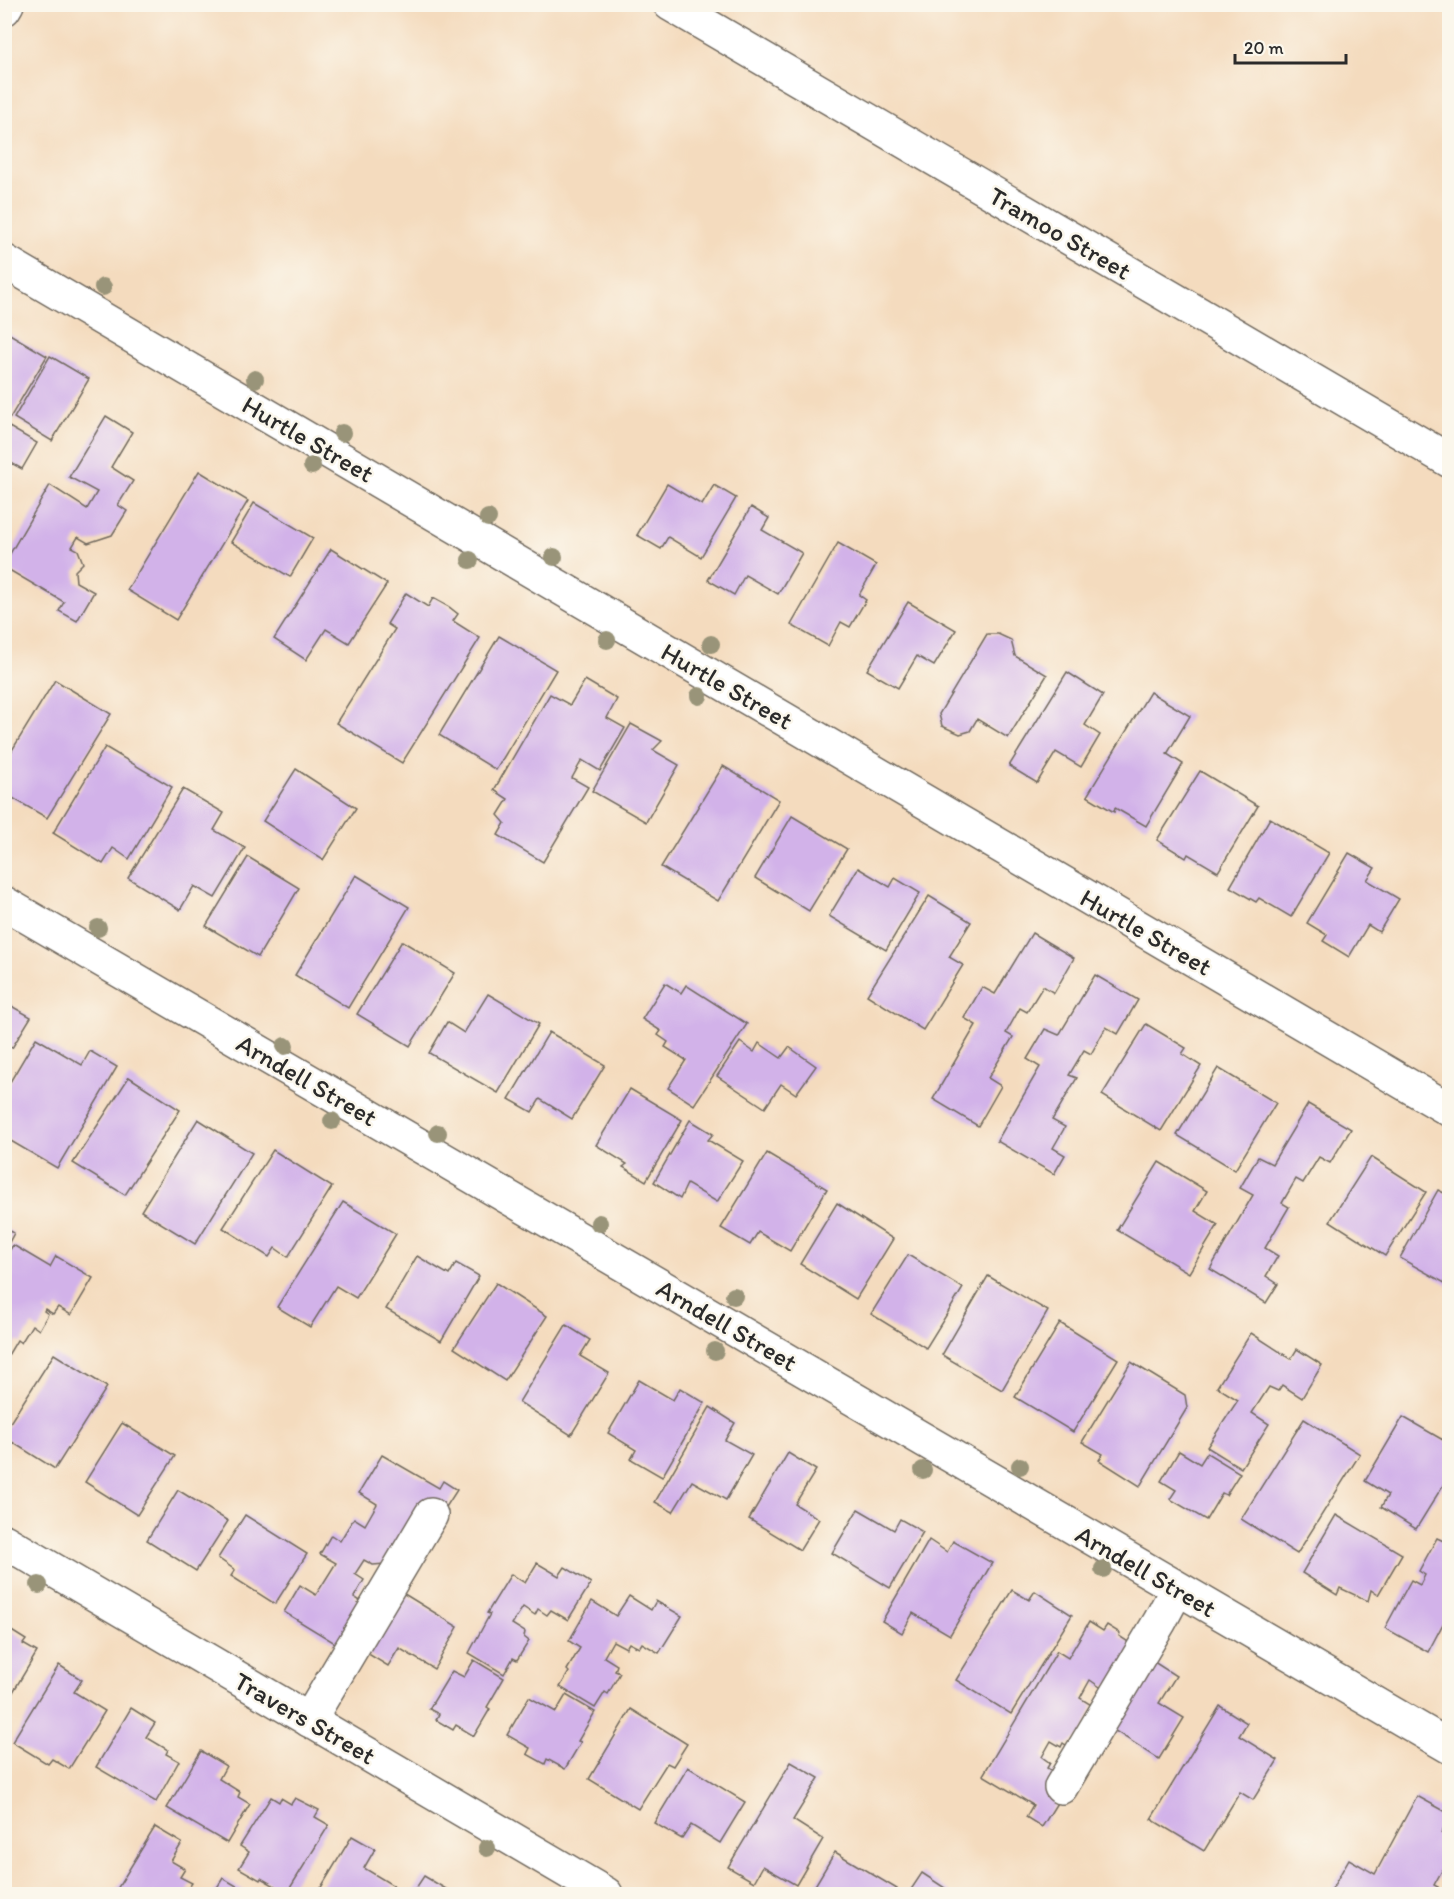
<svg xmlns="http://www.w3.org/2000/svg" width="1454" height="1899" font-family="Itim,sans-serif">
<rect width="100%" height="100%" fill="#fbf7ec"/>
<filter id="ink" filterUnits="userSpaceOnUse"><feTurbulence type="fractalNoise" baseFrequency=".0167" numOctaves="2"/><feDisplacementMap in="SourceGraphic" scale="12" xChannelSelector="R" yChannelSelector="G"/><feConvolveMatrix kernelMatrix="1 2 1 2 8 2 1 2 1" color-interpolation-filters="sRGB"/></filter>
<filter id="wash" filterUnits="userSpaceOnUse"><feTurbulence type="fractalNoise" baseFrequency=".008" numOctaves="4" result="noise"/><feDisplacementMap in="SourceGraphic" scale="24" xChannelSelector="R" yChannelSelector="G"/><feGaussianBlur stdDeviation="1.35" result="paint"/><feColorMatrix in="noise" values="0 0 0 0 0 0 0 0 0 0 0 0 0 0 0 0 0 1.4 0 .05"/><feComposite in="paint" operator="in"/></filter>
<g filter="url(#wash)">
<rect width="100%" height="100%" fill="#f4dbbe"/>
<g id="blocks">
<g fill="#d2b2e9">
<polygon points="8,333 47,356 10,418 5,414 5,339"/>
<polygon points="50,356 89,379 52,441 14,418"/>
<polygon points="106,416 132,432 111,467 133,481 118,505 127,511 112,535 88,543 78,537 72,547 78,550 83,563 75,571 76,582 94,592 77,621 59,611 64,602 4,567 4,564 50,485 87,509 97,492 69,477"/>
<polygon points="4,424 37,443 22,469 4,459"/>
<polygon points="199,471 248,501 176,620 127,590"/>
<polygon points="667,484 702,505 714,485 736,498 701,557 668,537 661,549 637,535"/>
<polygon points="254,503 313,538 290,577 231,542"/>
<polygon points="751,507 769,518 762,530 802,553 778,594 745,575 734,595 708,580"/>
<polygon points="838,543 876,565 859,595 866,600 850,627 841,622 828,646 791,625"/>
<polygon points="331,549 387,584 349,643 326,629 306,660 274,639"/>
<polygon points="406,593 428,607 433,598 449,607 458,614 453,621 480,638 402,763 336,723 395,629 387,624"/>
<polygon points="908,602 956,630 934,666 917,656 898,688 867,670"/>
<polygon points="987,634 998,634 1011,640 1015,656 1047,675 1008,738 977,719 970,731 960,734 942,726 939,714"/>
<polygon points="499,636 556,670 496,770 439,735"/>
<polygon points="1067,672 1103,695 1085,725 1100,735 1081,767 1056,752 1037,783 1009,766"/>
<polygon points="55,680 111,714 47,818 4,793 4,748 11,752"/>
<polygon points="585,680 617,699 607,718 625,728 600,771 582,760 572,778 588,787 543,862 498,835 505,823 498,815 508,799 494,790 550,694 570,705"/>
<polygon points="1150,692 1190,716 1167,754 1183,764 1146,826 1115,808 1114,812 1087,796"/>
<polygon points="631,724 662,741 653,750 679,765 646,822 592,791"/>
<polygon points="105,747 172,787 129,859 113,848 103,864 53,833"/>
<polygon points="723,766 779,800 718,901 661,867"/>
<polygon points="296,769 356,808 323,860 263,821"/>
<polygon points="1200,771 1258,806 1218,872 1188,854 1186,858 1157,840"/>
<polygon points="183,789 224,813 214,830 245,848 215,898 194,886 180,910 128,878"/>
<polygon points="792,816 847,849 809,911 755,878"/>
<polygon points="1270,818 1329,853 1291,917 1259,898 1256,902 1230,887"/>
<polygon points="1349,853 1375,868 1367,880 1399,899 1379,932 1368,925 1349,957 1323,941 1327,935 1307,923"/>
<polygon points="248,857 299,888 258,957 206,926"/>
<polygon points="858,868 890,887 895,878 920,893 886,950 829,916"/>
<polygon points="356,875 409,907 348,1008 295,975"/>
<polygon points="929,896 971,922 949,957 963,965 923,1030 867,995"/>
<polygon points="1032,933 1074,958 1054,993 1043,986 1027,1012 1020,1008 1006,1033 1013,1037 988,1078 1001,1086 978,1126 933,1099 976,1025 964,1018 982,987 995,994"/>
<polygon points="402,941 455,973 410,1046 357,1014"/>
<polygon points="1095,975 1138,1000 1118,1034 1106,1027 1091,1054 1084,1050 1069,1075 1077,1078 1052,1120 1065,1127 1053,1148 1065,1155 1054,1174 997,1141 1040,1067 1027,1059 1045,1029 1059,1035"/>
<polygon points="665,983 681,993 686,985 747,1024 694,1105 668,1088 686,1060 665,1047 668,1042 658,1035 661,1031 642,1019"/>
<polygon points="488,994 539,1024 498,1093 429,1053 447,1022 464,1033"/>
<polygon points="4,1002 31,1017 12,1048 4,1043"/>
<polygon points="1146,1024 1186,1048 1182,1054 1201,1066 1161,1131 1102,1095"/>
<polygon points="549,1032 605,1065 572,1119 540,1099 532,1112 509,1099"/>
<polygon points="36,1038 82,1065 90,1051 117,1067 57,1168 4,1137 4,1092"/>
<polygon points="740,1042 754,1052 759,1043 781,1058 789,1047 816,1066 796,1094 781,1084 765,1108 717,1076"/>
<polygon points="1218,1068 1276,1103 1235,1170 1177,1135"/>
<polygon points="129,1077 180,1110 125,1195 73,1163"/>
<polygon points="630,1089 682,1120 646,1181 623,1167 627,1164 596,1145"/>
<polygon points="1308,1104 1351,1129 1330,1163 1319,1157 1303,1183 1296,1179 1282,1203 1289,1207 1265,1248 1278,1256 1266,1276 1278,1284 1266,1303 1210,1269 1253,1195 1240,1188 1258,1157 1272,1164"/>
<polygon points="198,1119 252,1153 195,1244 141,1211"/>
<polygon points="690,1120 713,1134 708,1140 743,1161 717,1202 687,1184 680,1199 654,1182"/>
<polygon points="273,1150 332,1187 288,1257 275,1248 269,1257 223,1228"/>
<polygon points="767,1153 827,1189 790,1251 758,1232 750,1245 721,1228"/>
<polygon points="1371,1157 1426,1192 1385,1256 1330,1221"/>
<polygon points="1159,1162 1207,1191 1195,1211 1218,1225 1189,1273 1117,1230"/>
<polygon points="1438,1190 1450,1196 1450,1286 1400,1258"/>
<polygon points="343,1202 396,1234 356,1298 336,1286 310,1327 277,1307"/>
<polygon points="837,1203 893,1239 856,1299 800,1264"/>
<polygon points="4,1227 14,1233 7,1246 4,1245"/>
<polygon points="13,1245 50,1267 56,1256 93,1278 71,1315 58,1307 53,1314 45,1309 44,1311 48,1314 39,1330 32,1325 21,1343 17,1340 4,1362 4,1291 9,1282 4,1279 4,1259"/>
<polygon points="908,1255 963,1288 926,1348 871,1314"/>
<polygon points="417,1256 449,1275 456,1263 479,1276 441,1341 386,1309"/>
<polygon points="988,1276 1048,1311 1002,1390 942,1355"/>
<polygon points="496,1283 547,1316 505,1381 454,1348"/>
<polygon points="1060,1323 1118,1359 1073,1432 1015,1397"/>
<polygon points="566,1325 590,1340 580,1356 609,1373 571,1435 519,1402"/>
<polygon points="1251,1333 1291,1359 1297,1349 1322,1365 1302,1398 1282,1385 1278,1391 1269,1387 1252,1413 1269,1424 1241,1468 1207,1447 1238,1400 1217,1387"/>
<polygon points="54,1354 107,1387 55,1469 4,1437 4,1432"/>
<polygon points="1131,1362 1185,1395 1187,1408 1140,1486 1099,1460 1103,1454 1082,1442"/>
<polygon points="639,1380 673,1400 680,1388 705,1403 662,1477 631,1459 636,1450 608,1433"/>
<polygon points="710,1407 735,1423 725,1440 752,1455 726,1500 692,1481 673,1512 655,1502"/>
<polygon points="1403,1417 1450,1444 1450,1474 1416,1529 1381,1507 1388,1495 1365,1481"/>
<polygon points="1304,1419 1360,1454 1297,1554 1241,1519"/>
<polygon points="122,1423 175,1456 137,1515 85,1482"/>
<polygon points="1179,1451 1200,1464 1207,1453 1240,1473 1226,1495 1222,1493 1206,1520 1170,1499 1176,1490 1161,1481"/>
<polygon points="788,1453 816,1470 795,1504 819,1519 800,1550 749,1519"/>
<polygon points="382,1455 439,1488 443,1481 457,1490 441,1515 385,1564 373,1565 364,1560 355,1574 364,1580 354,1597 365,1604 343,1648 284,1612 300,1585 316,1595 336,1563 320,1554 331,1535 340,1541 354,1518 365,1525 377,1504 359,1493"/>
<polygon points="178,1490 228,1521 196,1571 147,1540"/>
<polygon points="858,1509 894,1530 900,1519 923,1532 890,1588 832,1553"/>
<polygon points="245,1515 307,1554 275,1604 231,1576 235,1570 218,1558"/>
<polygon points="1336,1515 1402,1554 1378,1595 1371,1590 1368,1601 1340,1588 1337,1595 1302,1573"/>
<polygon points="1437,1538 1450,1544 1450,1624 1444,1622 1428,1652 1385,1628 1411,1580 1420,1585 1425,1575 1419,1571"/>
<polygon points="929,1540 947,1552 953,1541 992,1563 950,1635 913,1613 902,1633 882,1621"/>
<polygon points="537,1563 559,1576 565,1567 591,1583 568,1620 551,1610 547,1615 538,1609 535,1615 523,1607 512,1624 525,1632 524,1637 529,1641 517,1660 513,1658 504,1674 469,1653 490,1614 487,1613 511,1574 525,1583"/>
<polygon points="1012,1590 1029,1600 1035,1591 1072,1615 1011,1714 956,1680"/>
<polygon points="401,1592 458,1627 434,1669 399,1648 388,1666 365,1652"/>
<polygon points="629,1596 651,1610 656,1601 682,1616 659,1653 642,1643 639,1648 629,1643 626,1648 613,1641 604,1657 617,1665 615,1671 620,1673 608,1694 605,1692 595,1708 560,1687 569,1672 567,1670 580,1648 569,1641 592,1601 616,1616"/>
<polygon points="1089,1622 1103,1631 1107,1625 1120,1633 1119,1636 1136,1647 1115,1682 1100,1687 1090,1680 1080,1698 1093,1706 1082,1735 1066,1745 1063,1743 1061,1747 1051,1741 1042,1757 1050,1763 1047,1768 1055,1773 1060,1798 1042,1827 1026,1817 1033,1805 983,1775 1057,1651 1068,1658"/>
<polygon points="10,1630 26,1640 23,1644 37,1652 4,1707 4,1631 8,1634"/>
<polygon points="474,1660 504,1678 487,1707 490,1709 474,1736 456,1725 453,1730 436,1720 439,1714 429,1709 452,1671 464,1677"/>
<polygon points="1151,1660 1176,1676 1159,1703 1184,1718 1159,1759 1112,1729"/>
<polygon points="59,1665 82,1680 74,1692 105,1711 69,1769 52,1759 48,1764 12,1742"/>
<polygon points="566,1695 595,1712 578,1741 581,1742 565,1769 547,1759 545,1764 527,1754 530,1748 507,1735 529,1697 556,1712"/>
<polygon points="1220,1706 1247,1723 1239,1736 1278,1760 1253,1800 1240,1792 1204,1851 1151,1819"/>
<polygon points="131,1708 155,1723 146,1737 168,1750 166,1754 179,1761 156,1802 96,1767"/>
<polygon points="631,1709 687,1744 673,1766 667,1763 638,1809 589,1779"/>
<polygon points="201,1751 226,1766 219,1779 240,1792 238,1797 250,1804 227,1843 167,1808"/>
<polygon points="791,1762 819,1778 793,1820 823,1839 796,1885 763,1866 754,1882 728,1867"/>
<polygon points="688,1767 745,1802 720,1843 691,1825 682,1839 654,1823"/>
<polygon points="1417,1796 1450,1814 1450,1818 1441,1833 1450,1838 1450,1856 1434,1885 1438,1887 1434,1894 1329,1894 1349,1859 1375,1874"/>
<polygon points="271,1797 279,1802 281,1798 291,1804 295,1798 319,1810 315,1817 329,1825 287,1893 261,1878 260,1880 239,1868 249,1852 240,1846"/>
<polygon points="155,1827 182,1843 171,1861 185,1869 180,1877 192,1883 187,1890 194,1894 114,1894"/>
<polygon points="352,1836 375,1849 364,1868 394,1886 389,1894 317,1894"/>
<polygon points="835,1852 897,1889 893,1894 810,1894"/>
<polygon points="922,1873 951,1892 950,1894 908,1894"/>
<polygon points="424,1876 451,1892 449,1894 412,1894"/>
<polygon points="223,1878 250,1894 213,1894"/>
</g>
</g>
</g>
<g filter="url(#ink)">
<use href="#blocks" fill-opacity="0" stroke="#71695e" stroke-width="1.5"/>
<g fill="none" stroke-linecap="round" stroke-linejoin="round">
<defs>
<g id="minor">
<polyline points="670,4 1450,461"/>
<polyline points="4,9 7,4"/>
<polyline points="4,261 1450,1110"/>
<polyline points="4,903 1450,1747"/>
<polyline points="4,1541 606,1894"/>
<polyline points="309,1720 431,1515"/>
<polyline points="1061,1787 1160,1621 1177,1589"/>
</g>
</defs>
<use href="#minor" stroke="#71695e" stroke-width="36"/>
<use href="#minor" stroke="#fff" stroke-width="33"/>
</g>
<g fill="#999479">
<circle cx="103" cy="287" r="9"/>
<circle cx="255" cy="379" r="9"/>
<circle cx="342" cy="433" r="9"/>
<circle cx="312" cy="466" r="9"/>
<circle cx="488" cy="518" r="9"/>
<circle cx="554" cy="557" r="9"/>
<circle cx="470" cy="560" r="9"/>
<circle cx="607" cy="640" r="9"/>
<circle cx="711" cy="644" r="9"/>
<circle cx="699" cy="696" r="9"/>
<circle cx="98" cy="928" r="9"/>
<circle cx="285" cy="1046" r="9"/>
<circle cx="332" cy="1121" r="9"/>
<circle cx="438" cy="1133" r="9"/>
<circle cx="599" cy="1223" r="9"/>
<circle cx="734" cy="1296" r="9"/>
<circle cx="715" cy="1351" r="9"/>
<circle cx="1020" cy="1466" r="9"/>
<circle cx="923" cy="1470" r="9"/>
<circle cx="1103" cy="1569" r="9"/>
<circle cx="39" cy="1585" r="9"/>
<circle cx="487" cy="1848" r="9"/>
</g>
</g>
<g text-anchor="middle" stroke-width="5" stroke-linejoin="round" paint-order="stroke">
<g font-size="26" fill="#2b2b2b" stroke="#fbf7ec">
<text transform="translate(1060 233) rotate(30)" y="9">Tramoo Street</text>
<text transform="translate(308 439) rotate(30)" y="9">Hurtle Street</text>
<text transform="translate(727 686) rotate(30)" y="9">Hurtle Street</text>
<text transform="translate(1146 932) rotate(30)" y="9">Hurtle Street</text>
<text transform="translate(307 1080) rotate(30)" y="9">Arndell Street</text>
<text transform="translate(727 1325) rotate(30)" y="9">Arndell Street</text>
<text transform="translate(1146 1571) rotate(30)" y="9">Arndell Street</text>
<text transform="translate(305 1718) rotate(30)" y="9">Travers Street</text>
</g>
</g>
<rect width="1454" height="1899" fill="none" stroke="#fbf7ec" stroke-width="24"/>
<path d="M1235 54v9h111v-9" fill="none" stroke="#2b2b2b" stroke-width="3"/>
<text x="1244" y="54" font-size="18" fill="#2b2b2b" stroke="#fbf7ec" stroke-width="4.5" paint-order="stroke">20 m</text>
</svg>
